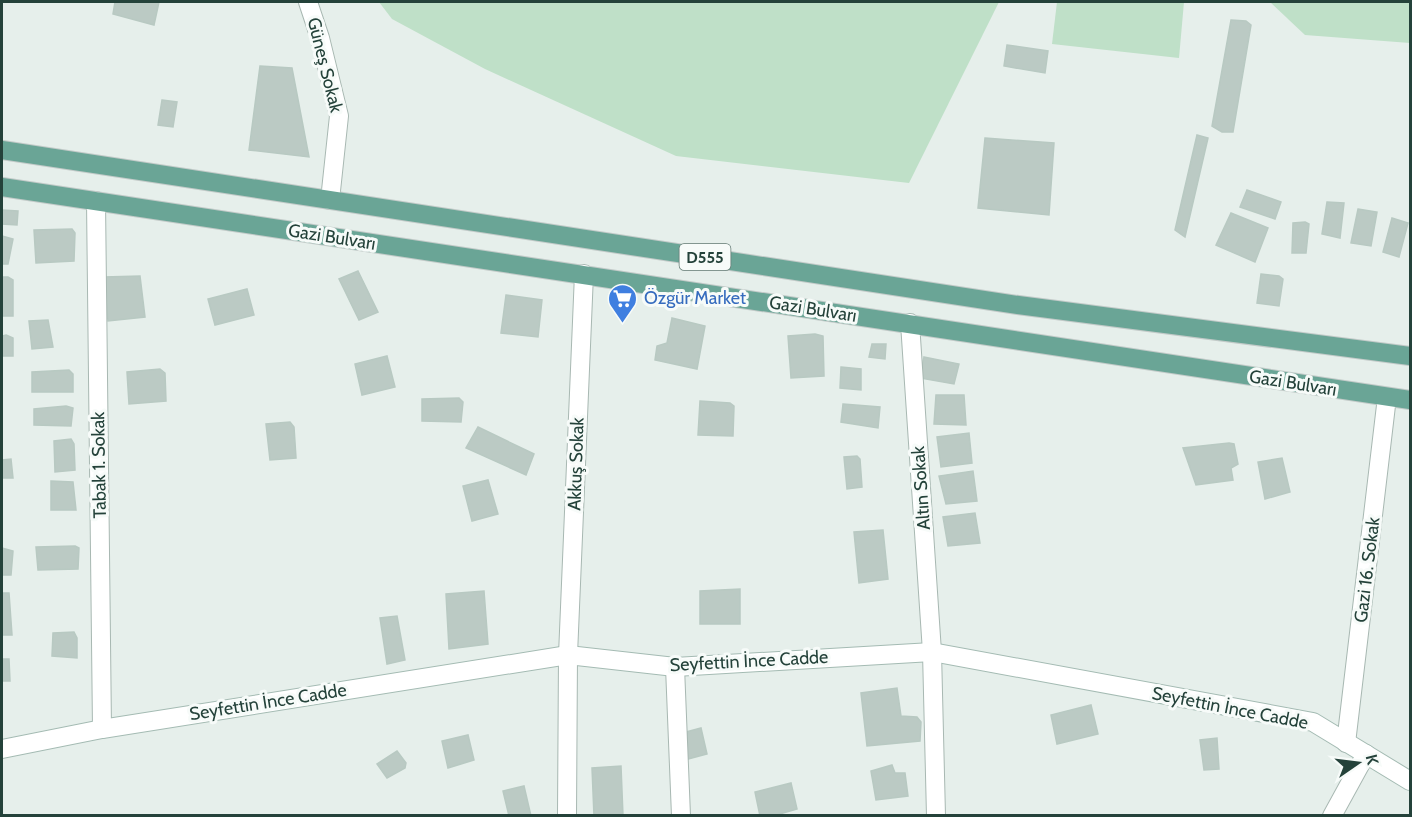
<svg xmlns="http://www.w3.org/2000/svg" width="1412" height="817" font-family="Cabin,sans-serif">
<rect width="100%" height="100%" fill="#e6efeb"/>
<g fill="#bfe0c8">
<polygon points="379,2 999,2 909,183 676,156 485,69 392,19"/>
<polygon points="1057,2 1184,2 1179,58 1052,44"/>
<polygon points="1270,2 1410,2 1410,43 1305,35"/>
</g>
<g fill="#bbcac4" stroke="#b8c9c2" stroke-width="1.5">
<polygon points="115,2 159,2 154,25 113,14"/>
<polygon points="1231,20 1246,21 1251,25 1233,132 1222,132 1212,126"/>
<polygon points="1007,45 1048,51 1045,73 1004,66"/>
<polygon points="260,66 292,68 309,157 249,150"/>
<polygon points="162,100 177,102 173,127 158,125"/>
<polygon points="1197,135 1208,138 1185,237 1175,230"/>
<polygon points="985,138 1054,143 1049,215 978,208"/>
<polygon points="1247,190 1281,202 1275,219 1240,207"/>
<polygon points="1327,202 1344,203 1340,238 1322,234"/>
<polygon points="1358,209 1377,212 1371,246 1351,243"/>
<polygon points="2,210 18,211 17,225 2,224"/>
<polygon points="1231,213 1268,228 1255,262 1216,245"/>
<polygon points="1392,218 1408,223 1399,257 1383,252"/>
<polygon points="1305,222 1309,224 1306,253 1292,253 1293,223"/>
<polygon points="72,229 75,233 74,261 36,263 34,230"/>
<polygon points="2,236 13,239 8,264 2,264"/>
<polygon points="358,271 378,312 359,320 339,279"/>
<polygon points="1261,274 1279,276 1283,279 1279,306 1257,303"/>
<polygon points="140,276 145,317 108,321 104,277"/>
<polygon points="2,277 8,277 13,280 13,316 2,316"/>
<polygon points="247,289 254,315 215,325 208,299"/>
<polygon points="506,295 542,300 538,337 501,333"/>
<polygon points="672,318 705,326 697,369 655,360 657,346 667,343"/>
<polygon points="48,320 53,347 32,349 29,321"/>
<polygon points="815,334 823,336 824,376 791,378 788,336"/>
<polygon points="6,335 13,338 13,356 2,356 2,336"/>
<polygon points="872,344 886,344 885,359 869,357"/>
<polygon points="387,356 395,387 362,395 355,364"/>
<polygon points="924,357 959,364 954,384 920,378"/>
<polygon points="841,367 861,369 861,390 840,388"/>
<polygon points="160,369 165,373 166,401 129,404 127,372"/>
<polygon points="69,370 73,374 73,392 32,392 32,372"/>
<polygon points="936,395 964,395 966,425 934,424"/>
<polygon points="459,398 463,402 461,422 422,421 422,399"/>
<polygon points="700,401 730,403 734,406 733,436 698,435"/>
<polygon points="843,404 880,407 878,428 841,422"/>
<polygon points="66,406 73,408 71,426 34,425 34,409"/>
<polygon points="290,422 294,427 296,458 270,460 266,424"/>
<polygon points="478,427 534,454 526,475 466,448"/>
<polygon points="969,433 972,463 941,467 937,437"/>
<polygon points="71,439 74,444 75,470 55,472 54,441"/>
<polygon points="1229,443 1234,444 1238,464 1231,468 1233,480 1196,485 1183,448"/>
<polygon points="857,456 860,459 862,487 847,489 844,457"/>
<polygon points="1282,458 1290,492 1265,499 1258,462"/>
<polygon points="11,459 13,478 2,478 2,460"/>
<polygon points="973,471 977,501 946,504 939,476"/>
<polygon points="488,480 498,514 472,521 463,486"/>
<polygon points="51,481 73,482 76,510 51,510"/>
<polygon points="975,513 980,543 948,546 943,517"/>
<polygon points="883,530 888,579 859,583 854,532"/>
<polygon points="75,546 79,548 78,569 38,570 36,547"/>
<polygon points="2,548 13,551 11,575 2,575"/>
<polygon points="740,589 740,624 700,624 700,591"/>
<polygon points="484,591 488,644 449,649 446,594"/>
<polygon points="2,593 9,593 12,635 2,635"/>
<polygon points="397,616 405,660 387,664 380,618"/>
<polygon points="74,632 77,638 77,658 52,656 53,633"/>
<polygon points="2,659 9,659 10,681 2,681"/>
<polygon points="897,688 901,716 917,717 921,722 920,741 867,746 861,693"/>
<polygon points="1091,705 1098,734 1057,744 1051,715"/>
<polygon points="701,728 707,754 688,759 682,733"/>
<polygon points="468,735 474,760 448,768 442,741"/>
<polygon points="1217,738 1219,769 1204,770 1200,740"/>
<polygon points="397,751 406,763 405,768 387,778 377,764"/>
<polygon points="892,765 895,773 905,773 908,796 876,800 871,771"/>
<polygon points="621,766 623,816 594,816 592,768"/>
<polygon points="791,783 797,809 773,816 760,816 755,792"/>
<polygon points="524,786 531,816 509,816 503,791"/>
</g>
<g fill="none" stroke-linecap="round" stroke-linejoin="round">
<defs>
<g id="street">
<polyline points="308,2 320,38 339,116 330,200"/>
<polyline points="96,201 102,729"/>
<polyline points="910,323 932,652 936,816"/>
<polyline points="675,667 681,816"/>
<polyline points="1346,743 1387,397"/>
<polyline points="567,816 568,655 584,274"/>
<polyline points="1332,816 1366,754"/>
</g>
<polyline id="secondary" points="2,749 102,729 568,655 675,667 932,652 1313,722 1410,781"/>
<g id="primary">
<polyline points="2,150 1018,305 1410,356"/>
<polyline points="2,187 1410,400"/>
</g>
</defs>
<use href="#street" stroke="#a8b8b2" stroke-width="20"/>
<use href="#secondary" stroke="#a4bbb3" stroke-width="20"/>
<use href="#primary" stroke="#c2cac8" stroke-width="20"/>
<use href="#street" stroke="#fff" stroke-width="18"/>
<use href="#secondary" stroke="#fff" stroke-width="18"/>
<use href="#primary" stroke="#6aa596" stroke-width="18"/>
</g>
<defs>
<symbol id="supermarket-pin" viewBox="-11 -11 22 30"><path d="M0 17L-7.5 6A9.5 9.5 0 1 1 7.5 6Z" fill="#3f7fe0" stroke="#f7fbf9"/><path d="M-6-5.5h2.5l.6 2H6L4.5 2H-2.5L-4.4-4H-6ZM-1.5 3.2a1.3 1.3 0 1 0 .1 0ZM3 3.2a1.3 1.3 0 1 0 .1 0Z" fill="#fff"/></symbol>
</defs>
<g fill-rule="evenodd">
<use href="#supermarket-pin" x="606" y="282" width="33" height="45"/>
</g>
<g text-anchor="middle" stroke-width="6" stroke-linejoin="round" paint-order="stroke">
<rect fill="#f7fbf9" stroke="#637a73" stroke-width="1.5" x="679.5" y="244" width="51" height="26" rx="4.5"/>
<g font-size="16" font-weight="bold" fill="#24423a">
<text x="705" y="263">D555</text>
</g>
<g font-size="18" fill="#24423a" stroke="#f7fbf9">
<text transform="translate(325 65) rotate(76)" y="6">Güneş Sokak</text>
<text transform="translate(332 237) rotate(9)" y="6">Gazi Bulvarı</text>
<text transform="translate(813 309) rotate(9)" y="6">Gazi Bulvarı</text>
<text transform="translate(1293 383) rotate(9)" y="6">Gazi Bulvarı</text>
<text transform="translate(576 464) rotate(-88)" y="6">Akkuş Sokak</text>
<text transform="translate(99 465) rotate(-91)" y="6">Tabak 1. Sokak</text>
<text transform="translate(921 488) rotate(-94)" y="6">Altın Sokak</text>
<text transform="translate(1367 570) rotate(-83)" y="6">Gazi 16. Sokak</text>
<text transform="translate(749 661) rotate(-3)" y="6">Seyfettin İnce Cadde</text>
<text transform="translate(268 702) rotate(-9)" y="6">Seyfettin İnce Cadde</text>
<text transform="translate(1230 708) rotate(11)" y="6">Seyfettin İnce Cadde</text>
</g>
<g font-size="18" fill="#366cbe" stroke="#f7fbf9" text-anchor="start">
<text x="644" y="304">Özgür Market</text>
</g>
</g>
<rect width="1412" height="817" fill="none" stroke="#24423a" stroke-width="6"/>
<g transform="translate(1358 763) rotate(76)" stroke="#f7fbf9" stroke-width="4.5" paint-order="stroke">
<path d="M0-4.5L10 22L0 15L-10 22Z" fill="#24423a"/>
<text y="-9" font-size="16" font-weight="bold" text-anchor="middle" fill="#24423a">K</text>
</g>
</svg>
